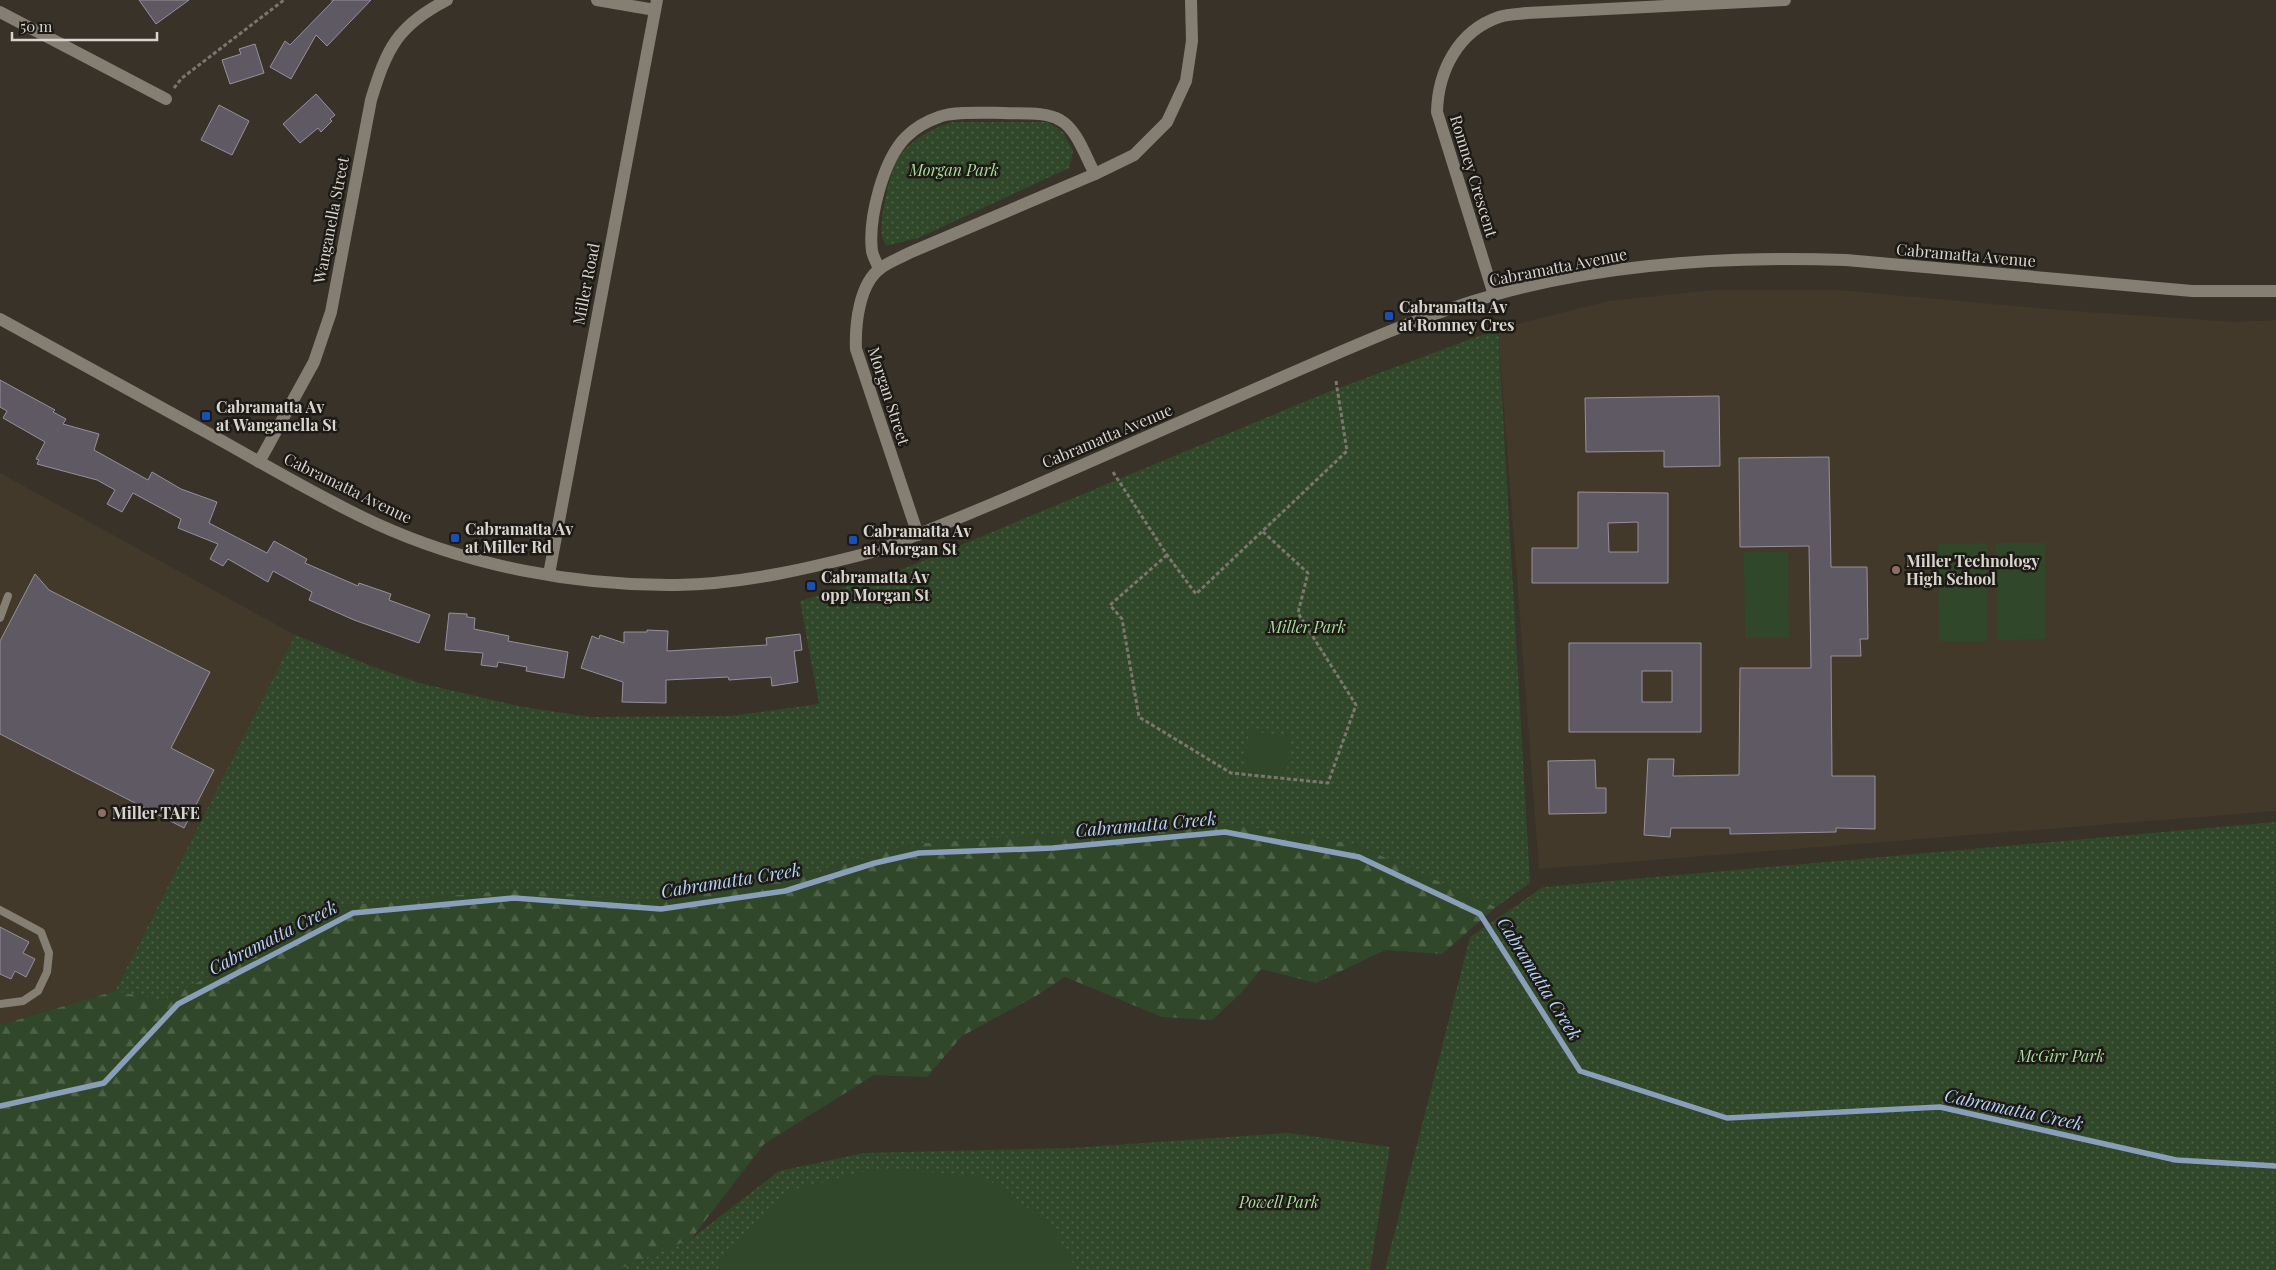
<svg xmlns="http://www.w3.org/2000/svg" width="2276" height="1270" font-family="'Playfair Display',serif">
<defs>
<pattern id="forest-firs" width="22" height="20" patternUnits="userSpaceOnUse" patternTransform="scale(1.25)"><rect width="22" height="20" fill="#304829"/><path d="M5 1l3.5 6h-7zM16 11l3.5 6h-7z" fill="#4d6247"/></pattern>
<pattern id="park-dots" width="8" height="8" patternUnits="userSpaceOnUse" patternTransform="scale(1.25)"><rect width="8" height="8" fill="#304829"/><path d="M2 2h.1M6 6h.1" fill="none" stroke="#4d6247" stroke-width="1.8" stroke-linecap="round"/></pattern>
</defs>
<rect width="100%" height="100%" fill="#383229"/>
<g fill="#42392a">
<polygon points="1714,290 1837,290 2059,310 2236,322 2276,320 2276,811 1539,869 1498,329 1608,301"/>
<polygon points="0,473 295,635 115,991 0,1025"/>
</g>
<polygon fill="url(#forest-firs)" points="1226,823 1355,844 1496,907 1442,954 1385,950 1316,983 1261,969 1239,995 1212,1020 1162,1017 1065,977 1036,996 962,1036 927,1077 874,1075 764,1144 691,1239 617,1270 0,1270 0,1025 115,991 163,1000 348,905 520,889 656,901 782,881 911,844"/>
<g fill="url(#park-dots)">
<path d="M953,122H1048L1063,132L1073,151L1069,168L918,238L886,246C885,243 883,239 882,236C879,219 890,171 899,157C912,139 932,128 953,122Z"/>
<polygon points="1498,329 1530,883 1496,907 1355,844 1226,823 911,844 782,881 656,901 520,889 348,905 163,1000 115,991 295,635 374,667 420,683 518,706 590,717 731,716 819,704 800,601 908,567 1328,392"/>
<polygon points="2276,822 2276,1270 1385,1270 1470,937 1543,887"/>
<polygon points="1288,1133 1390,1147 1370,1270 617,1270 691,1239 779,1171 864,1153 1072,1148"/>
</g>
<g fill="#304829">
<polygon points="1987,543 1987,641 1939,641 1938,544"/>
<polygon points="1996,543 2045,543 2045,639 1997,640"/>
<polygon points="1744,552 1788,552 1789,638 1745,638"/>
<polygon points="1249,731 1291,736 1286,779 1243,775"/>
<polygon points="874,1169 982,1175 1051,1225 1077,1270 718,1270 720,1263 785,1192"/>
</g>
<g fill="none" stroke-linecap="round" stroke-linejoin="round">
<polyline stroke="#899fb9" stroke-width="5.5" points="0,1106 104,1083 178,1004 353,913 514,898 661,909 785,891 875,863 919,853 1053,848 1225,832 1359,857 1480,914 1580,1071 1727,1118 1940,1107 2176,1160 2276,1166"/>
</g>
<g fill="#5f5963" stroke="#97909b" fill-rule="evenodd">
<polygon points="139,0 189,0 156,24"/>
<polygon points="334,0 371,0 327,46 316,35 291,79 270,67 285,41 290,45"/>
<polygon points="255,44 264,73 230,84 222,60 241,54 239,49"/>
<polygon points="316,94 335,115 330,119 332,121 321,132 318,128 300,143 283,124"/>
<polygon points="219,105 249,121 232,155 201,140"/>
<polygon points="0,380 55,410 53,412 66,419 63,424 99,434 94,450 148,480 152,472 181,489 217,502 209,523 267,553 274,541 307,559 305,563 358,586 359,583 391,594 389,600 430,615 419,643 354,620 309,600 312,592 273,571 268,582 228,559 223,566 210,559 218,544 178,528 181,519 133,493 122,512 107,504 115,490 97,480 37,464 39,460 36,459 45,442 3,418 7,411 0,407"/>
<polygon points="1719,396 1720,466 1664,467 1664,451 1586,452 1585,398"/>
<polygon points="1829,457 1831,567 1867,567 1868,639 1860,639 1861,656 1831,656 1832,776 1875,776 1875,829 1836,828 1836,832 1730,834 1730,828 1671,828 1670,837 1644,835 1648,759 1674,759 1673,776 1739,775 1740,668 1811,668 1809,546 1740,547 1739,458"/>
<path d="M1578,492L1668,493V583H1532V548H1578ZM1638,522V552H1609L1608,523Z"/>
<polygon points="35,574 49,590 210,672 171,748 214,770 184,828 0,734 0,641"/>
<polygon points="449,613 467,614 467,617 475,618 474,629 509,636 508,641 568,652 564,678 526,671 527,667 498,662 497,667 481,665 483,653 445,650"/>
<polygon points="647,630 668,631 667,651 767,645 766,638 800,634 802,650 794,651 798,682 772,686 771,677 729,680 728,677 666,680 666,703 622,702 623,682 581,668 592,636 599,639 600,635 624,643 624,632 647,632"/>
<path d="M1569,643H1701V732H1569ZM1642,671H1672V702H1642Z"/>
<polygon points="1595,760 1596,788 1606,788 1606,813 1549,814 1548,761"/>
<polygon points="0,927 29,942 23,953 35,959 26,977 15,971 11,979 0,974"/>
</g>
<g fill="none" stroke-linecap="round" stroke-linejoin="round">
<g stroke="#7b766e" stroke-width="3" stroke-dasharray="4 2.5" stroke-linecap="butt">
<polyline points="332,0 333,1"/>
<polyline points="174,88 182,78 284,0"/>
<polyline points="1113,472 1167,555 1196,594 1347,451 1336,381"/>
<polyline points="1167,555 1110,605 1122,619 1139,717 1231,773 1328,783 1356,705 1298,613 1308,573 1262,531"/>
</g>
<g stroke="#857e73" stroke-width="8">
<polyline points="0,618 8,596"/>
<polyline points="0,910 41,932 49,953 47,972 38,991 23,1001 0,1004"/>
</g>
<g stroke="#857e73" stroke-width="12">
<polyline points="597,0 655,10"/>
<polyline points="0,12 166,99"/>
<path d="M879,269C877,263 873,257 872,251C868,219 883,160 906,137C915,128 927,121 939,117C952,111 988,113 1003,113C1020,114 1045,111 1060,120C1077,129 1086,158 1095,174"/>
<path d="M1494,295L1437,112C1438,71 1458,31 1499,17C1508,14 1518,14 1527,13L1785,0"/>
<path d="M259,462L314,362L331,312L371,100C387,48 397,26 447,0"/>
<path d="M918,535L856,349C855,325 859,283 881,268C889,262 900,258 909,253L1095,174L1134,155L1167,122L1186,81L1192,41L1191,0"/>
</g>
<g stroke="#857e73" stroke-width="12">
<path d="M0,319C72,358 143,398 215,437C269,467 322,499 377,524C469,566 576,586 676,585C744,584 811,568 876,551C1008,500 1138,440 1269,383C1343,351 1416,317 1494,295C1607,263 1728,256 1846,260L2192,291H2276"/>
<polyline points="549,574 657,0"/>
</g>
</g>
<g fill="#1a4fb4" stroke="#1d1a16" stroke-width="2">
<rect x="1384" y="311" width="10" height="10" rx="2.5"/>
<rect x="201" y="411" width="10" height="10" rx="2.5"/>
<rect x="450" y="533" width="10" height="10" rx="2.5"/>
<rect x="848" y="535" width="10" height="10" rx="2.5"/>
<rect x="806" y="581" width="10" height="10" rx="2.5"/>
</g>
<g fill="#8d6e63" stroke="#1d1a16" stroke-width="2">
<circle cx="1896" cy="570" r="5"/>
<circle cx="102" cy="813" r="5"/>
</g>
<g text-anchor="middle" stroke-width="5" stroke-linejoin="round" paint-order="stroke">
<g font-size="16" font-style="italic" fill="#aadd9c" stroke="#1d1a16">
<text x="954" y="176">Morgan Park</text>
<text x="1307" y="633">Miller Park</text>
<text x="2061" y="1062">McGirr Park</text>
<text x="1279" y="1208">Powell Park</text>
</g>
<g font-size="16" fill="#d8d5cf" stroke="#1d1a16">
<text transform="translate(1474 176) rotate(73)" y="6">Romney Crescent</text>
<text transform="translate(331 220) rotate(-79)" y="6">Wanganella Street</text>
<text transform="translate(1966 255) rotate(5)" y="6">Cabramatta Avenue</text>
<text transform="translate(1558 267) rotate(-11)" y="6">Cabramatta Avenue</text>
<text transform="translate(586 284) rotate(-79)" y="6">Miller Road</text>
<text transform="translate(889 396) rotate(72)" y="6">Morgan Street</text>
<text transform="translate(1107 436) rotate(-23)" y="6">Cabramatta Avenue</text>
<text transform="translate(348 488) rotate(26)" y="6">Cabramatta Avenue</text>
</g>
<g font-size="16" font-weight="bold" fill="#d8d5cf" stroke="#1d1a16" text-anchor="start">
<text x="1399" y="313">Cabramatta Av<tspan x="1399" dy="18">at Romney Cres</tspan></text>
<text x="216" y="413">Cabramatta Av<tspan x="216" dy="18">at Wanganella St</tspan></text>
<text x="465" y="535">Cabramatta Av<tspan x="465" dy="18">at Miller Rd</tspan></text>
<text x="863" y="537">Cabramatta Av<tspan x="863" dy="18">at Morgan St</tspan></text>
<text x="1906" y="567">Miller Technology<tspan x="1906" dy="18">High School</tspan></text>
<text x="821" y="583">Cabramatta Av<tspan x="821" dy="18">opp Morgan St</tspan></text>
<text x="112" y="819">Miller TAFE</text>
</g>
<g font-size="18" font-style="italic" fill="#b4d3f8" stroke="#1d1a16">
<text transform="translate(1146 825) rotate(-5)" y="6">Cabramatta Creek</text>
<text transform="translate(731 881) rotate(-9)" y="6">Cabramatta Creek</text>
<text transform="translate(273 938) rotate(-27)" y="6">Cabramatta Creek</text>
<text transform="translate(1539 979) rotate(58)" y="6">Cabramatta Creek</text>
<text transform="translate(2014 1110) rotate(12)" y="6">Cabramatta Creek</text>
</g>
</g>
<path d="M12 32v8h145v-8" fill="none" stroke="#d8d5cf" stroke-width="2.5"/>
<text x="20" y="32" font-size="15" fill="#d8d5cf" stroke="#1d1a16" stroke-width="4" paint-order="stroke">50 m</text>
</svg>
